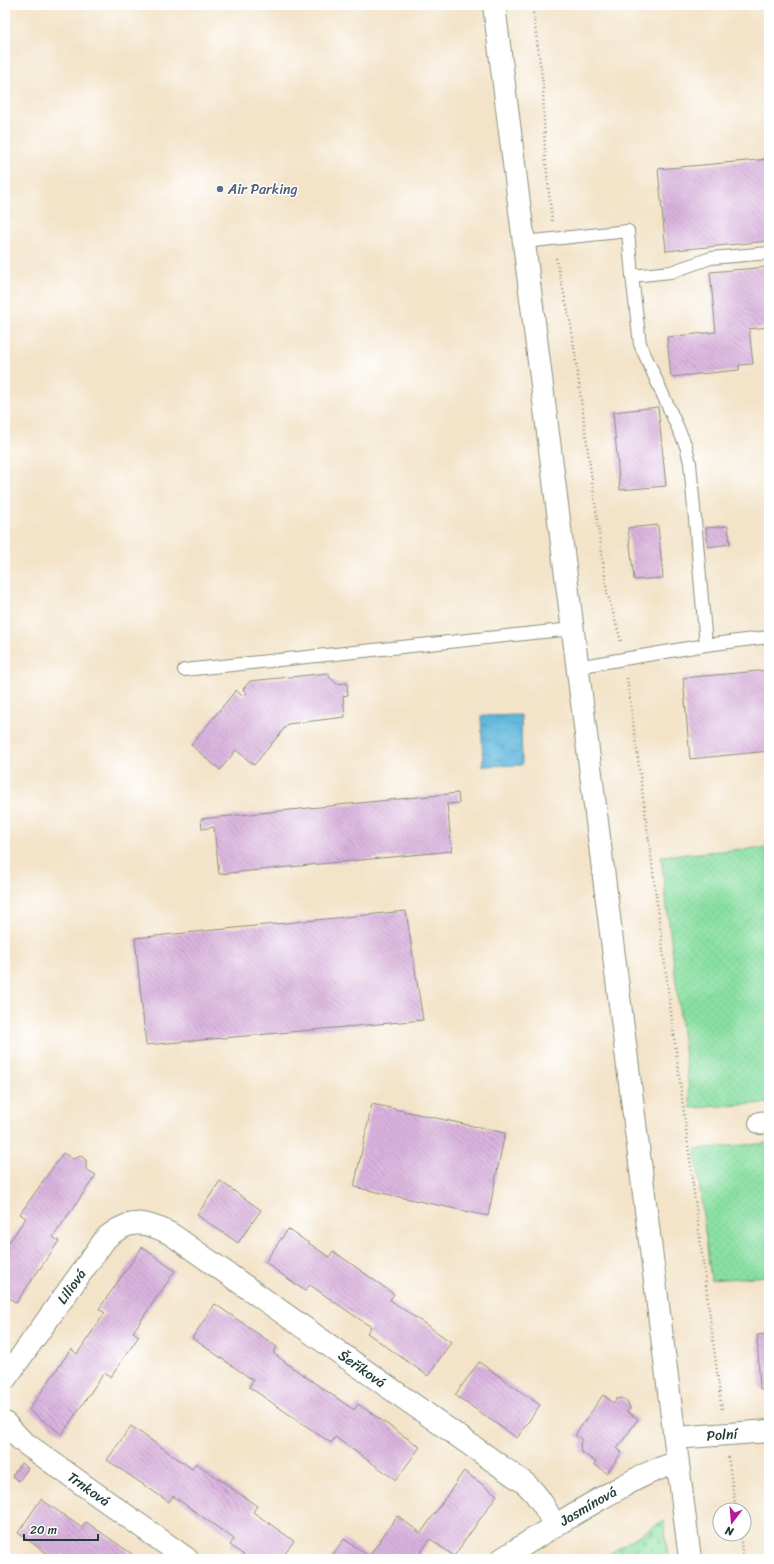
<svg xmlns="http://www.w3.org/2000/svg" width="774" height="1564" font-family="Sriracha,sans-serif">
<defs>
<pattern id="grass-dots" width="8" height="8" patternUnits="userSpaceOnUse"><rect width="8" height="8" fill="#89dfa2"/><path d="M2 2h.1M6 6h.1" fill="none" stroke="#76c08c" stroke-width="1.8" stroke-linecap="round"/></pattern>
<pattern id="cemetery-stones" width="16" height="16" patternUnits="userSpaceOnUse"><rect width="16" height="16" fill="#89dfa2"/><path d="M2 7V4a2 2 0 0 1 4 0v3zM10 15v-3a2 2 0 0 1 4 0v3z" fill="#76c08c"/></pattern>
<pattern id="water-ripples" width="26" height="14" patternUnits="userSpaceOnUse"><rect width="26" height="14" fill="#60b7dc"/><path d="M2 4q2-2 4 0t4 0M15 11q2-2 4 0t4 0" fill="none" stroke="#4f96b3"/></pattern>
<pattern id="building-back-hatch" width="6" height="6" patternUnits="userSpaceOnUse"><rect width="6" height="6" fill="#dab2de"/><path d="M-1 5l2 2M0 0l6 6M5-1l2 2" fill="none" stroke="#b092b5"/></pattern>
</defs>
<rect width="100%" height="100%" fill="#fff"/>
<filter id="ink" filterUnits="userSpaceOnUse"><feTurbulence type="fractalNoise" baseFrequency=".025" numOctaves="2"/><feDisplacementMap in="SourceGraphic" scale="8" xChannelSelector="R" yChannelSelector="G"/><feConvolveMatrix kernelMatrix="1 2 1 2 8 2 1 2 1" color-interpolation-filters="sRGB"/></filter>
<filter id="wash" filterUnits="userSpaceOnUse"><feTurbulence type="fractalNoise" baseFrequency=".012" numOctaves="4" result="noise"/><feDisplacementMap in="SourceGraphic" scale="16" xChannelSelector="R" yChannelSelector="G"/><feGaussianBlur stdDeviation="0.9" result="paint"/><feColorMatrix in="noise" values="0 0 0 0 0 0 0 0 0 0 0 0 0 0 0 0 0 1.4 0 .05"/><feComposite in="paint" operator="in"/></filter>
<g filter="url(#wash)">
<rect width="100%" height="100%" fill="#f3e3c8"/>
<g fill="url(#grass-dots)" stroke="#548e6b">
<polygon points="769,847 769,1103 691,1108 661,856"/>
<polygon points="769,1143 769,1276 711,1280 695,1149"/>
</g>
<polygon fill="url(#cemetery-stones)" stroke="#548e6b" points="664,1520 668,1559 601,1559"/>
<polygon fill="url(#water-ripples)" stroke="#407a88" points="521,715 522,765 483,766 481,716"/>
<g id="blocks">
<g fill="url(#building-back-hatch)">
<polygon points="769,159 769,241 666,251 658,169"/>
<polygon points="769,267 769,327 749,329 753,364 739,365 739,370 671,377 667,337 716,332 710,272"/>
<polygon points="658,407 666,486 620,490 613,412"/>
<polygon points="658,525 663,578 634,580 628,528"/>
<polygon points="728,526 730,544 708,547 706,528"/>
<polygon points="769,670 769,751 690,759 683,678"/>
<polygon points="329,673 329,677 337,684 347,683 348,695 343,696 345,717 288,724 254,765 236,750 220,770 191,745 236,690 243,697 247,693 243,689 250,681"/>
<polygon points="458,793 459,803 447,804 452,851 219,874 214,827 202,829 201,819"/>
<polygon points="406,911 423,1020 146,1045 135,938"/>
<polygon points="372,1104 505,1133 488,1216 354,1187"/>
<polygon points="63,1153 73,1159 81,1156 86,1160 86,1169 96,1175 53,1237 59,1241 16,1303 7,1296 5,1298 5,1248 26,1218 20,1214"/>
<polygon points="220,1181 261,1210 238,1243 197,1215"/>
<polygon points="288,1229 329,1257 333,1251 394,1294 390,1300 451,1342 428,1376 367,1333 371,1327 330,1299 310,1285 305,1291 265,1262"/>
<polygon points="142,1247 175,1271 133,1332 139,1336 111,1377 104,1373 62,1434 29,1410 71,1349 77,1354 105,1313 99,1309"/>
<polygon points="215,1304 277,1347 273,1353 293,1368 354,1410 358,1404 420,1447 396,1480 335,1437 331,1443 249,1387 253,1380 192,1338"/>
<polygon points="769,1334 769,1388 760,1389 757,1335"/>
<polygon points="479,1362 540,1405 517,1438 455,1395"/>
<polygon points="603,1395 614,1403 616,1399 622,1398 628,1403 630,1408 627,1412 638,1419 617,1449 622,1452 607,1473 594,1464 596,1462 581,1452 580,1443 582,1440 575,1435"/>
<polygon points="131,1426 192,1469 196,1463 257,1506 253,1512 294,1541 281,1559 249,1559 230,1545 234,1539 173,1496 169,1502 107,1460"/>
<polygon points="21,1463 28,1468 19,1481 12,1476"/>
<polygon points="464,1471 497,1495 454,1556 430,1539 416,1559 330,1559 344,1539 369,1556 397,1516 421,1533"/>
<polygon points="41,1499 82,1528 86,1522 139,1559 69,1559 63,1555 61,1559 55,1559 18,1533"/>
</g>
</g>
</g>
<g filter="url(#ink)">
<use href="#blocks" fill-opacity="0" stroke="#89907e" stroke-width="1"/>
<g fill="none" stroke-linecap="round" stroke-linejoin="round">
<defs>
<g id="lane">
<polyline points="524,242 628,231 632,276 671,272 711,258 769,253"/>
<polyline points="632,276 640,344 686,446 690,463 706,645"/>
<polyline points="577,667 706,645 769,637"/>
<polyline points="184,670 572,629"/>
</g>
<g id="street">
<polyline points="760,1123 769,1122"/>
<path id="s1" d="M5,1379L106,1238C129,1218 145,1221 171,1234L526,1484C540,1497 546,1509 554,1525"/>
<path id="s2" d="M5,1423L22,1441L187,1559"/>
<path id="s3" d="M675,1438L769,1431"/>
<path id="s4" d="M502,1559C536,1537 570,1516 605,1496C629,1483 651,1469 678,1463"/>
</g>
<polyline id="secondary" points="494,5 690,1559"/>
</defs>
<use href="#lane" stroke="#89907e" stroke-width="14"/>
<use href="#street" stroke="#89907e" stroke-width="24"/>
<use href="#secondary" stroke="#89907e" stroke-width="24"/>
<g stroke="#89907e" stroke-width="2.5" stroke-dasharray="1 3" stroke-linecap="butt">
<polyline points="532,5 543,84 545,154 552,221"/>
<polyline points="556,258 571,325 607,592 621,641"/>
<polyline points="627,678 651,856 722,1411"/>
<polyline points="728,1457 736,1510"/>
<polyline points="740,1534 743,1559"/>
</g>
<use href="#lane" stroke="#fff" stroke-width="12"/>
<use href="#street" stroke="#fff" stroke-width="22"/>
<use href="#secondary" stroke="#fff" stroke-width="22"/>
</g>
</g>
<circle fill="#5c6f8a" stroke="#fff" stroke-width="1.5" cx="220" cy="189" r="4"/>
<g text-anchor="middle" stroke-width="3" stroke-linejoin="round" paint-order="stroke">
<g font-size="14" fill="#4e5e75" stroke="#fff" text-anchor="start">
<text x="228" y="194">Air Parking</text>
</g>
<g font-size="14" fill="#1f3d34" stroke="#fff">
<text dy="5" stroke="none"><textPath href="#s1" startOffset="114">Liliová</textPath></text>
<text dy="5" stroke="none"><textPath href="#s1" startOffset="478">Šeříková</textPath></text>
<text dy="5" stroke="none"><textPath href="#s3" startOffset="47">Polní</textPath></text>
<text dy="5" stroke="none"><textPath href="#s2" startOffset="107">Trnková</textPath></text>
<text dy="5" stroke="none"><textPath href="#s4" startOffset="101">Jasmínová</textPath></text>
</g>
</g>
<rect width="774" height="1564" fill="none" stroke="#fff" stroke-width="20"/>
<g transform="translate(732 1522) rotate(196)"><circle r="19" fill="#ffffff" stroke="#a5b1ae"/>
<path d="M0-3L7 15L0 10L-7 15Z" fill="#b5179e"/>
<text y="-6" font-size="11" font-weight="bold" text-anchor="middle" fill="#1f3d34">N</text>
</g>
<path d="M24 1534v6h74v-6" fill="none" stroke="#1f3d34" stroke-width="2"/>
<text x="30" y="1534" font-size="12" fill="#1f3d34" stroke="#ffffff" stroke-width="3" paint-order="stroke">20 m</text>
</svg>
